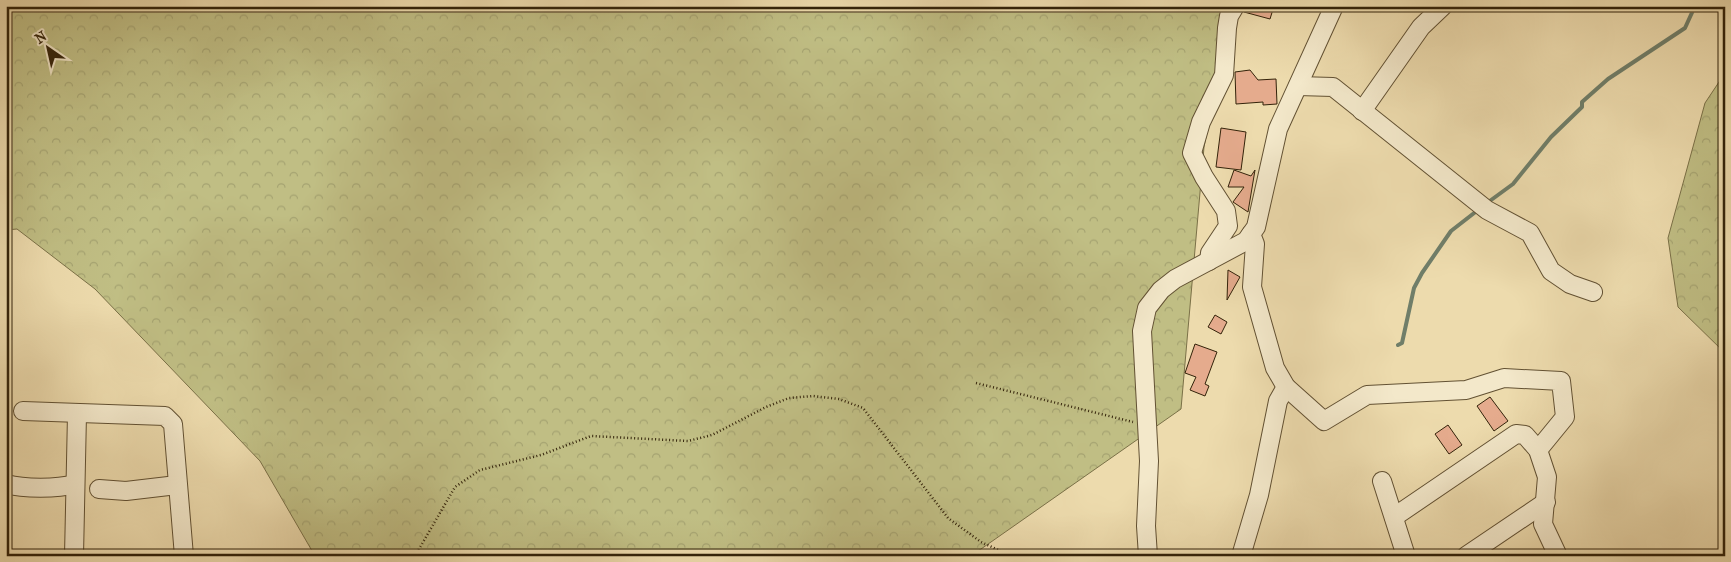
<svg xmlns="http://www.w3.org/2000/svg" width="1731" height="562" font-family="'IM FELL French Canon',serif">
<defs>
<pattern id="forest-crowns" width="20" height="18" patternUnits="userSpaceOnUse" patternTransform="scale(1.25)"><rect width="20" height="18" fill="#c0be84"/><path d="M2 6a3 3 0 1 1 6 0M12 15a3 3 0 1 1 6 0" fill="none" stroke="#a5a371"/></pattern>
</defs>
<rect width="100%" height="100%" fill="#eddbad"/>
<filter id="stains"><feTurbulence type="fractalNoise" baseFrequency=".004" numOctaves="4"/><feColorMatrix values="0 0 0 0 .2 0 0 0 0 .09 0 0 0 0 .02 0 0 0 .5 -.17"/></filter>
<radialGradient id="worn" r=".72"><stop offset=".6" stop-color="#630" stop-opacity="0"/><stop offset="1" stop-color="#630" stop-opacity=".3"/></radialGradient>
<g fill="url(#forest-crowns)" stroke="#7a7047">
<polygon points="6,6 1232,6 1204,147 1181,409 971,556 315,556 260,461 95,289 17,229 6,230"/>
<polygon points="1725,73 1725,353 1678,307 1668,238 1705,103"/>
</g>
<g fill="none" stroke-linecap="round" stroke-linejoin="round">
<g stroke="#707e69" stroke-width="4">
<polyline points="1487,203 1513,184 1551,137 1582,107 1582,102 1608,79 1685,28 1695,6"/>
<polyline points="1398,345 1402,343 1414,288 1422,273 1451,231 1478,210"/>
</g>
</g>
<g fill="#e5ab8d" stroke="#33230a">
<polygon points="1246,6 1274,6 1270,19 1244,12"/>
<polygon points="1250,70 1258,80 1276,79 1277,104 1263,105 1263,102 1236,104 1235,72"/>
<polygon points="1221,128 1246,132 1241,170 1216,167"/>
<polygon points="1234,170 1251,176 1255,170 1248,212 1233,202 1244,187 1228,187"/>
<polygon points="1228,270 1240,277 1227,300"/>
<polygon points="1215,315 1227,322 1221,334 1208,327"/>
<polygon points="1195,344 1217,352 1205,384 1209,386 1205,396 1190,390 1196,377 1185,373"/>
<polygon points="1490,397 1508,421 1494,431 1477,406"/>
<polygon points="1448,425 1462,445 1449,454 1435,434"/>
</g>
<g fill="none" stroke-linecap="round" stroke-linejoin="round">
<defs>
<g id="minor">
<polyline points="1298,86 1333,87 1487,210 1530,233 1551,271 1570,284 1593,292"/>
<polyline points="1362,111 1421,27 1443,6"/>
<polyline points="1251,234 1255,244 1252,287 1275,368 1286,387 1324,421 1367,395 1466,390 1504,378 1561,381 1565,417 1538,450"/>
<polyline points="1209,261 1210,253 1228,226 1226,211 1204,177 1192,153 1201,122 1224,75 1227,28 1229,16 1235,6"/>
<polyline points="23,411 165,416 173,424 184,556"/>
<polyline points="1382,481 1406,556"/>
<path d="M6,484C24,489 57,489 75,484"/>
<polyline points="99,489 126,491 177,485"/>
<polyline points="1394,517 1516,434 1525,435 1538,450 1547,477 1543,524 1558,556"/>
<polyline points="74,556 77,414"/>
<polyline points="1148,556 1146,526 1149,461 1142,331 1147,308 1161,290 1175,279 1246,241 1256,227 1278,129 1334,6"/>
<polyline points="1241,556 1259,495 1278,401 1286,387"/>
<polyline points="1466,556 1546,502"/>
</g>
</defs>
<use href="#minor" stroke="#625133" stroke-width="20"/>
<g stroke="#33230a" stroke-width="2.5" stroke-dasharray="1 2.5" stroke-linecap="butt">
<polyline points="976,383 1133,422"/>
<polyline points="415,556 455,487 480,470 541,455 591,436 688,441 712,435 766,407 789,398 813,396 839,399 863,408 948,518 981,542 1011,556"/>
</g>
<use href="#minor" stroke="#f3e8ca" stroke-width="18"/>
</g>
<rect width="1731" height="562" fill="none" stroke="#eddbad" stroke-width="25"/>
<rect x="8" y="8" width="1716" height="547" fill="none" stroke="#33230a" stroke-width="2.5"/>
<rect x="12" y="12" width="1706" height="537" fill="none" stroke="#33230a"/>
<g transform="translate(48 48) rotate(326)" stroke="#f3e8ca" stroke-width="4" paint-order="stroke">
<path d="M0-4L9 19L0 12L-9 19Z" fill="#33230a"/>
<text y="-8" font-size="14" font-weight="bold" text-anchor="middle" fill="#33230a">N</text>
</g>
<rect width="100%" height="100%" filter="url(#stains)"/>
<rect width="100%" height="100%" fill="url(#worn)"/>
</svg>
